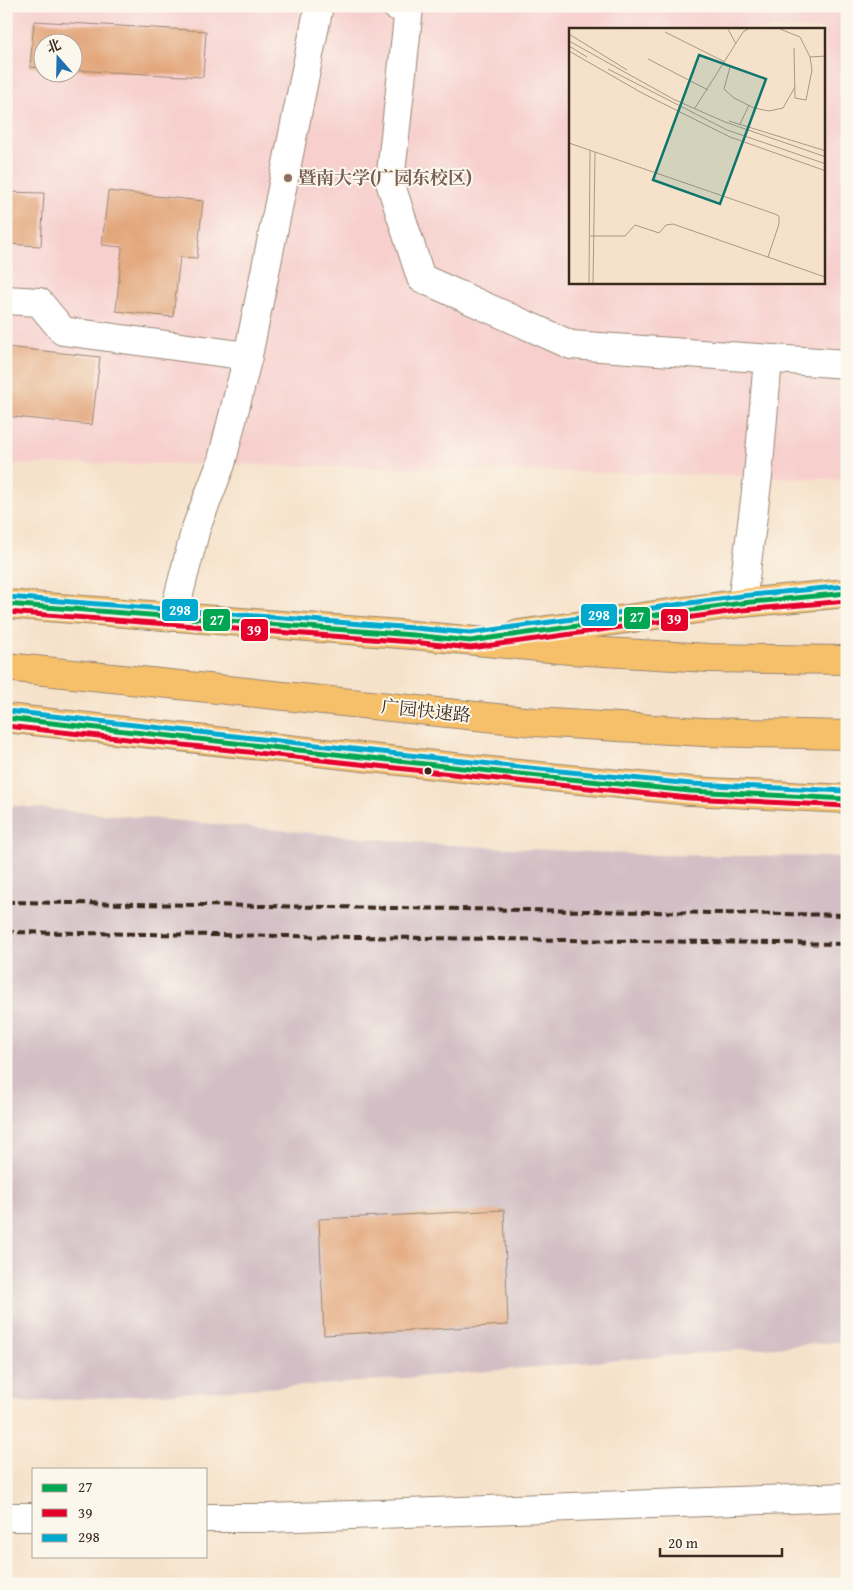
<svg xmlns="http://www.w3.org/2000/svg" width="853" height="1590" font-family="'Gentium Book Plus','Noto Serif SC',serif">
<rect width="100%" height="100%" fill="#fbf7ec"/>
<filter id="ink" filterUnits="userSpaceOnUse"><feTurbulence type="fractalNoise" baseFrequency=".02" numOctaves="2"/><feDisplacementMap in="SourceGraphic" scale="10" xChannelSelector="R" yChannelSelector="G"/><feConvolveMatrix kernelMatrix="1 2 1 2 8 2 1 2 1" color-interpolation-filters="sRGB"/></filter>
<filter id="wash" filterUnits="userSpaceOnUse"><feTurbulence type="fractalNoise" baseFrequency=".0096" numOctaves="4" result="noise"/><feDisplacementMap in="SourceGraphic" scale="20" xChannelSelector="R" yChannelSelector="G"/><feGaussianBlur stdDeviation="1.12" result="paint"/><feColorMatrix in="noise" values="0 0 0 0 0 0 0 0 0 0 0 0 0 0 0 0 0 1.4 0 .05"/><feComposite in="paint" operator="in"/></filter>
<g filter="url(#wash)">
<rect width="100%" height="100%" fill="#f6e2ca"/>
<path fill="#f7d0ce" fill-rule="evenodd" d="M6,6H847V480L758,476L221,464H6ZM570,29H824V282H570ZM42,42H72V72H42Z"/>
<polygon fill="#d2bec4" points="6,805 431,844 647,855 847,857 847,1341 334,1384 6,1403"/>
<g id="blocks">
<g fill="#e3a77d">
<polygon points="34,21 206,31 203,77 72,70 72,42 42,42 42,68 30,67"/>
<polygon points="108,191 203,201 197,258 180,257 173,317 116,311 122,247 102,245"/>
<polygon points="6,192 44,193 41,246 6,244"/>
<polygon points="6,347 100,357 92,425 6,416"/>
<polygon points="504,1210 508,1325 324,1335 319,1219"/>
</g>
</g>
</g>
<g filter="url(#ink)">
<use href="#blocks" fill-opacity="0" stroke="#988674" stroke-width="1"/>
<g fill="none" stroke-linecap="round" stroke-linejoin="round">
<defs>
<g id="street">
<polyline points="396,6 409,8 390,182 421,278 571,345 847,364"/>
<polyline points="6,300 39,302 63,331 248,356"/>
<polyline points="742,603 758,476 768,359"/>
<polyline points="173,617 196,528 221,464 248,356 319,6"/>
<polyline points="6,1517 34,1517"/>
<polyline points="206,1518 269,1518 847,1497"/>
</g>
<g id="highway">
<polyline points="6,604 413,635 570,650 709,658 847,660"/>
<polyline points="518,634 742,603 847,593"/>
<polyline points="6,667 534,722 704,732 847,735"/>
<polyline points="6,718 499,772 690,791 847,799"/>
</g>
</defs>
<use href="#street" stroke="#988674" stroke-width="30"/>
<use href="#highway" stroke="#988674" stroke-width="30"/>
<use href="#street" stroke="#fff" stroke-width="28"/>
<use href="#highway" stroke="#f6c06b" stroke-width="28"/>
<g stroke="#3b2a1e" stroke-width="4" stroke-dasharray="8 4" stroke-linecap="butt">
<polyline points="6,902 847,915"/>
<polyline points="6,932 847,944"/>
</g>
<defs>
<g id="bus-1">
<polyline points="6,604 413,635 470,641 742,603 847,593"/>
<polyline points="6,718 499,772 690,791 847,799"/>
</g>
<g id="bus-2">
<polyline points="6,612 412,642 471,648 743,610 847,601"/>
<polyline points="6,726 498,779 689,798 847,806"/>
</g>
<g id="bus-3">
<polyline points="7,597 414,628 470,633 741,596 846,586"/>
<polyline points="7,711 500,765 691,784 847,791"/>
</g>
</defs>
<use href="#bus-1" stroke="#fbf7ec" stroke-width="9"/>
<use href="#bus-2" stroke="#fbf7ec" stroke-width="9"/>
<use href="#bus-3" stroke="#fbf7ec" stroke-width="9"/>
<use href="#bus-1" stroke="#00a651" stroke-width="5"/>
<use href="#bus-2" stroke="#e4002b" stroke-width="5"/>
<use href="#bus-3" stroke="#00a9ce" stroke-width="5"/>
</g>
</g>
<circle fill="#8d6e63" stroke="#fbf7ec" stroke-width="2" cx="288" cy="178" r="5"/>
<circle fill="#3b2a1e" stroke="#fbf7ec" stroke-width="2" cx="428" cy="771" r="4.5"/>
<g text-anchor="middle" stroke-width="4" stroke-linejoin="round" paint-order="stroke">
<g font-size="18" font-weight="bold" fill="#785e54" stroke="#fbf7ec" text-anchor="start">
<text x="298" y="184">暨南大学(广园东校区)</text>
</g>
<g font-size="18" fill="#3b2a1e" stroke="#fbf7ec">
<text transform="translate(426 711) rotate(6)" y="6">广园快速路</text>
</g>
</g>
<g transform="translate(569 28)">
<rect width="256" height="256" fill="#f6e2ca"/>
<path fill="none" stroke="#ab9885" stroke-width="1" d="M159,1L167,16M211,1L231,9L241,29L257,28M96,4L156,34M0,6L58,42M0,13L104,71L156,94L257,129M0,18L18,29M225,20L226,70L237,72L243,42L241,29M0,23L73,65L161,109L257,143M79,31L139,62M155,36L161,39L155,61L165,70L185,80L200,83L214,80L226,59M39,41L158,102L257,136M126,80L174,4L179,1M160,93L257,123M171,96L180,77M0,115L206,186L210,188V196L199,229M21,208H56L66,197L90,205L97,197L104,196L256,249M20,256L21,122M24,256L26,124"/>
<path fill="#0f766e" fill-opacity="0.15" stroke="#0f766e" stroke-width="2.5" d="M130,27L197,51L151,176L84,152Z"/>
<rect width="256" height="256" fill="none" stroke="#3b2a1e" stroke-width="2.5"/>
</g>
<g stroke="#fbf7ec" stroke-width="2">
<rect x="161" y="598" width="38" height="24" rx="5" fill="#00a9ce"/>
<rect x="580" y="603" width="38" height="24" rx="5" fill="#00a9ce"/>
<rect x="623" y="606" width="28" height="24" rx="5" fill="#00a651"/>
<rect x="660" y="608" width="29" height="24" rx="5" fill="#e4002b"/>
<rect x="202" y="608" width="29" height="24" rx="5" fill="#00a651"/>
<rect x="240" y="618" width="29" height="24" rx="5" fill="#e4002b"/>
</g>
<g font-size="14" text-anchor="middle" font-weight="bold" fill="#fff">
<text x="180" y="615">298</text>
<text x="599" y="620">298</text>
<text x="637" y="622">27</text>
<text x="674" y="624">39</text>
<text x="217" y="625">27</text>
<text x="254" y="635">39</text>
</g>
<rect width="853" height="1590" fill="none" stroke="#fbf7ec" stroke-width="25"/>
<rect x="32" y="1468" width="175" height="90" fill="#fbf7ec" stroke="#aea59a"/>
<rect x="42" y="1484" width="25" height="8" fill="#00a651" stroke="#aea59a"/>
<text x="78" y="1492" font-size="15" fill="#3b2a1e">27</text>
<rect x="42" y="1509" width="25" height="8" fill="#e4002b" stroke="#aea59a"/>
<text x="78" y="1518" font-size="15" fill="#3b2a1e">39</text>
<rect x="42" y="1534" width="25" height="8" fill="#00a9ce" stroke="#aea59a"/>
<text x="78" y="1542" font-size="15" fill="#3b2a1e">298</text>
<g transform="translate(58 58) rotate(340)"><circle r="24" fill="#fbf7ec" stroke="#aea59a"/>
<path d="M0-4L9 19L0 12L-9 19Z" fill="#1f6fb2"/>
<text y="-8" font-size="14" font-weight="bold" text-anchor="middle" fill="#3b2a1e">北</text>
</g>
<path d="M660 1548v8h122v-8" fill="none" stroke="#3b2a1e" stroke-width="2.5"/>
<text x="668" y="1548" font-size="15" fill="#3b2a1e" stroke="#fbf7ec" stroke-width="4" paint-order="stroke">20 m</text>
</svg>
